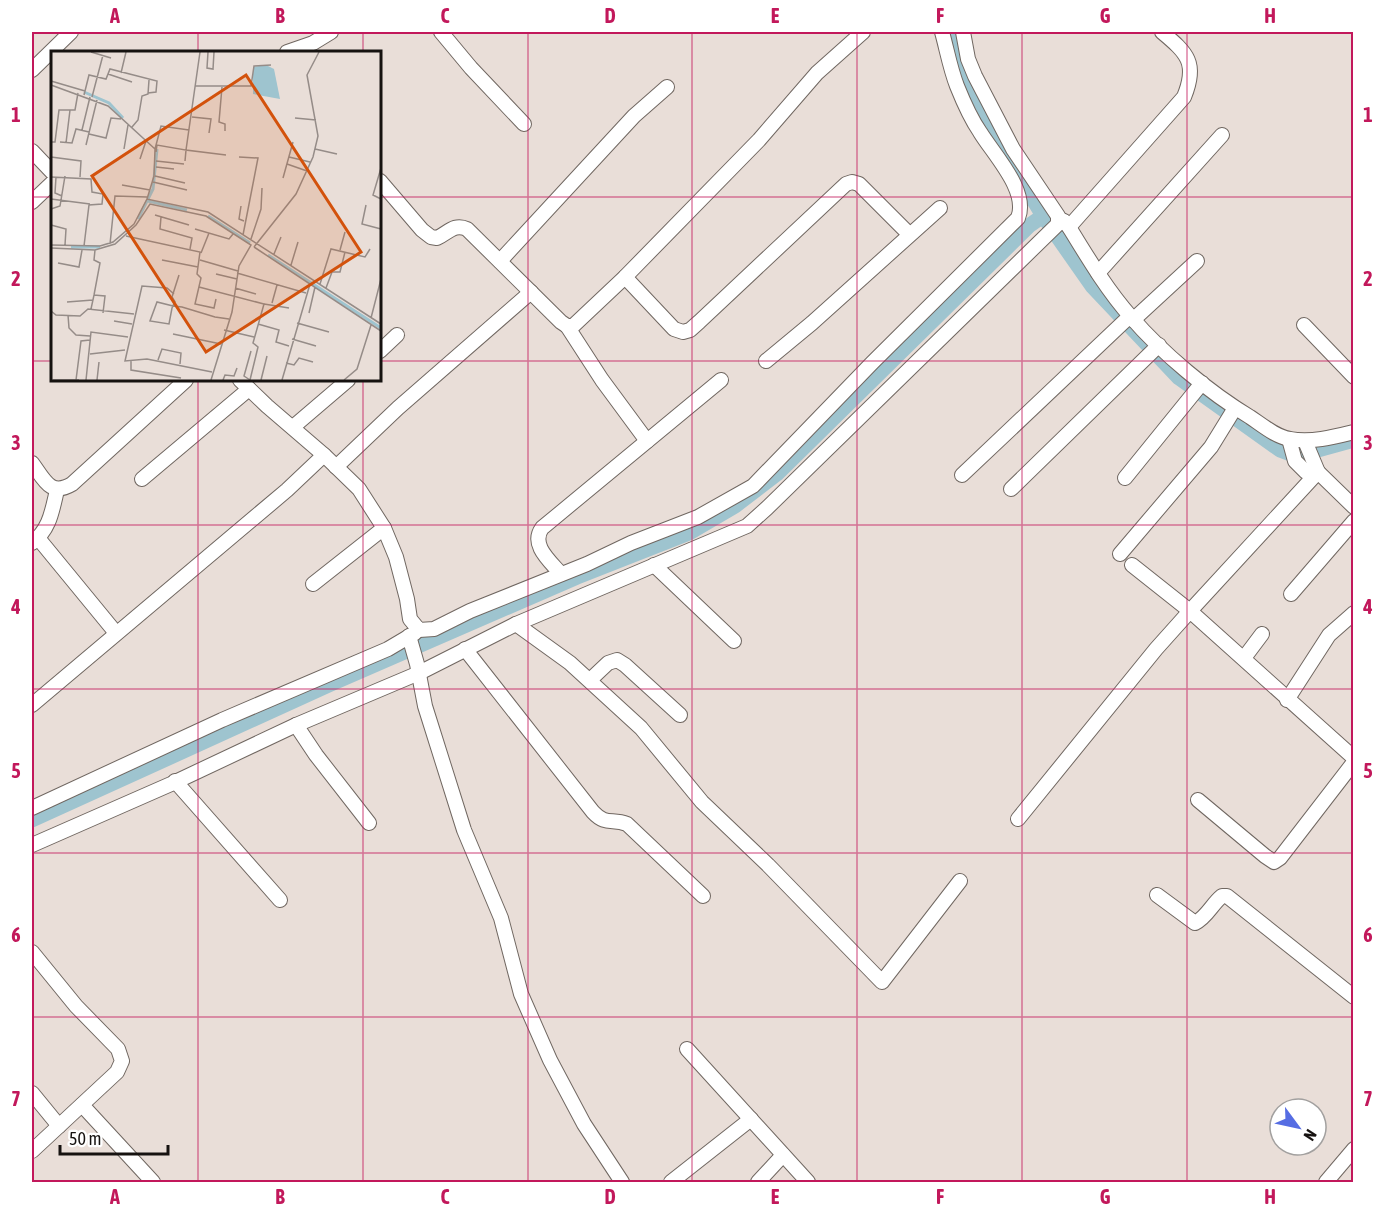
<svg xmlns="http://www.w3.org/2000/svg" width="1385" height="1214" font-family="'Asap Condensed',sans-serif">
<rect width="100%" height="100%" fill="#e9ded8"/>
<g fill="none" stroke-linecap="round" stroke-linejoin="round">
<g stroke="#9ec4cf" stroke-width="15">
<polyline points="953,32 962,66 1012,164 1043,216 1092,286 1179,378 1280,450 1296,456 1354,440"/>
<polyline points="32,820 331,684 577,577 689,533 735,506 778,473 1030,225 1043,216"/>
</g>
<defs>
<g id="minor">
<polyline points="441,32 471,68 524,124"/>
<polyline points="287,52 313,43 331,32"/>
<polyline points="32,70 71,32"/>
<polyline points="32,151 52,172"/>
<path d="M380,181L422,230L431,237L437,238C448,233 454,223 467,229L561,322L567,326H573L625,277L759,140L817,73L863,32"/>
<polyline points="32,202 52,183"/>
<path d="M1059,219L1064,221L1069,227C1088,258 1107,290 1131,317C1162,353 1210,393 1250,417C1262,425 1276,437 1290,439C1311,443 1334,437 1354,432"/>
<path d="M1069,227L1184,97C1198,63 1187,53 1162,32"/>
<polyline points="500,261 634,116 667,87"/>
<polyline points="1098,273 1222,135"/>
<polyline points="625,277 674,329 683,332 690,330 699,322 846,184 852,182 859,184 909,234"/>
<polyline points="1133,320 1197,261"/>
<polyline points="1304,325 1354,377"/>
<polyline points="567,326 602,380 647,441"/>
<polyline points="380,351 397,335"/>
<polyline points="766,361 812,323 940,208"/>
<path d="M240,380L267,406L324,455L359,489L384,528L396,557L407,599L410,619L419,630L434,629L470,611L587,564L631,543L698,517L753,486L872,363L1018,218C1029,191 994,155 980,132C971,119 963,101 957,86C950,68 947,50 942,32"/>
<polyline points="293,427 348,380"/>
<polyline points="1289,439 1295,461 1306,472 1318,472"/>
<polyline points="1305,441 1318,472 1354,507"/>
<path d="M32,463C44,479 50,497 72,484L186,380"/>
<polyline points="336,467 398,408 531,292"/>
<polyline points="962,475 1130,316"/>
<polyline points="1125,478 1202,383"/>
<polyline points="142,479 249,389"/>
<polyline points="1011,489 1159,345"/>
<polyline points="38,538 116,633"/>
<path d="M32,543C50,529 52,511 57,490"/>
<polyline points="1120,554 1211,447 1235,408"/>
<polyline points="654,565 734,641"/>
<polyline points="1132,565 1190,611 1318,472"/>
<path d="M561,574C550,561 530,545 542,528L721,380"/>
<polyline points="313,584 384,528"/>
<polyline points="1291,594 1354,521"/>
<polyline points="516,624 570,663 641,728 702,802 768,865 882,982 960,881"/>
<polyline points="409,636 417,664 425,706 464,830 501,918 521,994 550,1060 584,1124 622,1182"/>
<path d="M465,649L593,812C606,826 612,818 627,824L703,896"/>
<polyline points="1244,658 1262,634"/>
<polyline points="590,680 608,663 617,660 625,665 680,715"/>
<polyline points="1287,700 1329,635 1354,613"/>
<polyline points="32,705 287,490 324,455"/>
<polyline points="296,725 316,755 369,823"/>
<polyline points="175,781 280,900"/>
<polyline points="1198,800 1265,856 1274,862 1280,858 1354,762"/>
<polyline points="32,808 222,720 388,649 415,633"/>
<polyline points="1018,819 1156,649 1190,611 1354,758"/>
<polyline points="32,845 171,784 296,725 419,673 516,624 747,526 767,508 1058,224 1058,216 1013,149 975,76 968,59 963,32"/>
<path d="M1157,895L1195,923C1207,917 1212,904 1222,896H1227L1354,997"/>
<polyline points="32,952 76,1006 118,1049 122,1061 117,1072 32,1151"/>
<polyline points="687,1049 808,1182"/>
<polyline points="32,1093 59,1126"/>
<polyline points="82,1105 153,1182"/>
<polyline points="671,1182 751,1119"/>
<polyline points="758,1182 783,1155"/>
<polyline points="1326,1182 1354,1149"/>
</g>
</defs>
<use href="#minor" stroke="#706761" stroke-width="16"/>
<use href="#minor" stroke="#fff" stroke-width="14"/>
</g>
<path fill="none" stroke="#c2185b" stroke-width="1.5" stroke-opacity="0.55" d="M198,32V52M363,32V52M528,32V1182M692,32V1182M857,32V1182M1022,32V1182M1187,32V1182M32,197H52M380,197H1354M32,361H52M380,361H1354M198,380V1182M363,380V1182M32,525H1354M32,689H1354M32,853H1354M32,1017H1354"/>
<g transform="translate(51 51)">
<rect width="330" height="330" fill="#e9ded8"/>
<path d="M215,14L223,18L229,48L202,43V16Z" fill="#9ec4cf"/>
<path fill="none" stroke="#9ec4cf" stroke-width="3" d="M33,41L58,52L72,67M97,150L136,159M157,165L199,192M87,168L102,138L106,98M20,196H49M217,204L330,277"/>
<path fill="none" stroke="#958c88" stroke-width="1.5" d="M40,1L60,7M149,1L135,99L175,104M157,1L156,17L162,18L163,1M70,22L75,1M57,23L81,31M0,30L34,40M0,34L57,55L104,98L103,125L96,148M144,35H200L203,15L220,14M171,36L168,71L174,73V80M33,44L38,24L55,28L59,18L106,30L105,41L97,42M41,46L52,4M141,66L160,68L158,82M244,67L265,69M81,76L87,69L91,45L97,43L98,29M31,79L39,46M38,83L55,87L60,67L70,68M0,91H4L8,59H24L27,42M9,91L21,92L25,78L38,81M15,92L19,59M35,94L46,49M73,98L77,74M104,98L110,75L138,79M264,98L286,103M105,101L106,94L135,99L134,110M0,106L30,110L29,126M188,106L207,107L192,184M238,106L259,111M89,108L95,90M105,110L133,113M236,113L256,120M105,116L123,118M330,117L322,144L330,148M104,125L134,132M0,126L40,128L41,141L52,143L51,153L38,154L33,195M5,126L4,142L11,145M232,127L242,91M102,131L136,139M71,134L99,139M0,148L39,153M315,154L311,173L330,178M190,155L188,168L193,170M0,158L9,155L14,125M104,164L138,174M110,166L109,178L141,187L139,198M0,174L15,178L14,194M144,178L178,188L182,183M75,185L149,201L146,223L150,227L144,253L163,257L165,248M200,188L210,158L211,137M59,193L64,145L96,146M0,194L49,195L62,191L83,173L96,148L157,161L330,273M203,196L245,143L262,106L267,85L256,24L268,1M203,196L330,280M0,197L44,199L64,193L85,174L99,153L155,165L200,194L188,215L181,261L160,329M289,199L294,181M150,202L158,182M223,203L230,186M111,209L147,216M149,209L187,220M7,212L28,216L31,199M240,214L247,191M186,222L255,242M165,223L186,228M128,224L121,246L124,251L123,252L122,255L121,257L118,273L99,270L106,251L122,255L131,256L164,266L178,268M269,233L280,198L314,206L319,198M148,236L213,253L202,292L207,296L199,329M184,237L205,243M275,237L281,221H289L294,201M123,243L116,237L91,235L74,310L96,308L161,321M43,244L49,212L43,209L44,199M16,251L42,249M221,252L226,234M213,253L238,257M40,258L43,244L54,245L52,262M0,260L5,264L29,265L37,258L83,263M258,262L264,236M17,264L18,277L25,284L39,285M320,267L330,228M63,270L81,273M246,272L278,281M207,273L228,279L225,291L238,295M173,279L203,286M122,283L170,293M241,288L265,295M39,303L74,299M107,309L111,298L130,302L129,313M80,310V319L130,327M235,312L243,314L248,307L262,311M2,329H28M25,329L30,290L39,289M35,329L40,281L77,286M46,329L48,311M172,329L174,324L183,325L186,317M199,329L193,325L200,300M210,329L216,305M231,329L259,233M293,329L306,318L320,274"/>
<path fill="#d3520c" fill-opacity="0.15" stroke="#d3520c" stroke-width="3" d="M195,24L310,201L155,301L41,125Z"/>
<rect width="330" height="330" fill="none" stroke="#161210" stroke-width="3"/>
</g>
<rect width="1385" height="1214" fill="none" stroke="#ffffff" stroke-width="66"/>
<g transform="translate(1298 1127) rotate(123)"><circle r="28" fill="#ffffff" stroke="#a2a09f" stroke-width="1.5"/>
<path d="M0-4.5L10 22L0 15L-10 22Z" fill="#566de3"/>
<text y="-9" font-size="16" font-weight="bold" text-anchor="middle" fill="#161210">N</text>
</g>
<path d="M60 1145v9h108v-9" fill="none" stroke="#161210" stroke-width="3"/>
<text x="69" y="1145" font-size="18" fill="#161210" stroke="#ffffff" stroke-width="4.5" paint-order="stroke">50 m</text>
<rect x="33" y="33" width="1319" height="1148" fill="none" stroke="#c2185b" stroke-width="2"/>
<g font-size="20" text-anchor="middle" font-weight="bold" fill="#c2185b">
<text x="115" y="23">A</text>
<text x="280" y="23">B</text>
<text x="445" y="23">C</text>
<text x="610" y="23">D</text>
<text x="775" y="23">E</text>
<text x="940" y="23">F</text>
<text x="1105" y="23">G</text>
<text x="1270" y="23">H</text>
<text x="16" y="122">1</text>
<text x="1368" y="122">1</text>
<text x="16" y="286">2</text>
<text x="1368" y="286">2</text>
<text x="16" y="450">3</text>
<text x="1368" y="450">3</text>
<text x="16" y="614">4</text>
<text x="1368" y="614">4</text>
<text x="16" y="778">5</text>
<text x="1368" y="778">5</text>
<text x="16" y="942">6</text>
<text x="1368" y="942">6</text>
<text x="16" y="1106">7</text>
<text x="1368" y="1106">7</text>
<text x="115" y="1204">A</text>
<text x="280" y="1204">B</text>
<text x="445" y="1204">C</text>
<text x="610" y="1204">D</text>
<text x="775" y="1204">E</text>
<text x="940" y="1204">F</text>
<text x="1105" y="1204">G</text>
<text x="1270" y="1204">H</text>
</g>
</svg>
